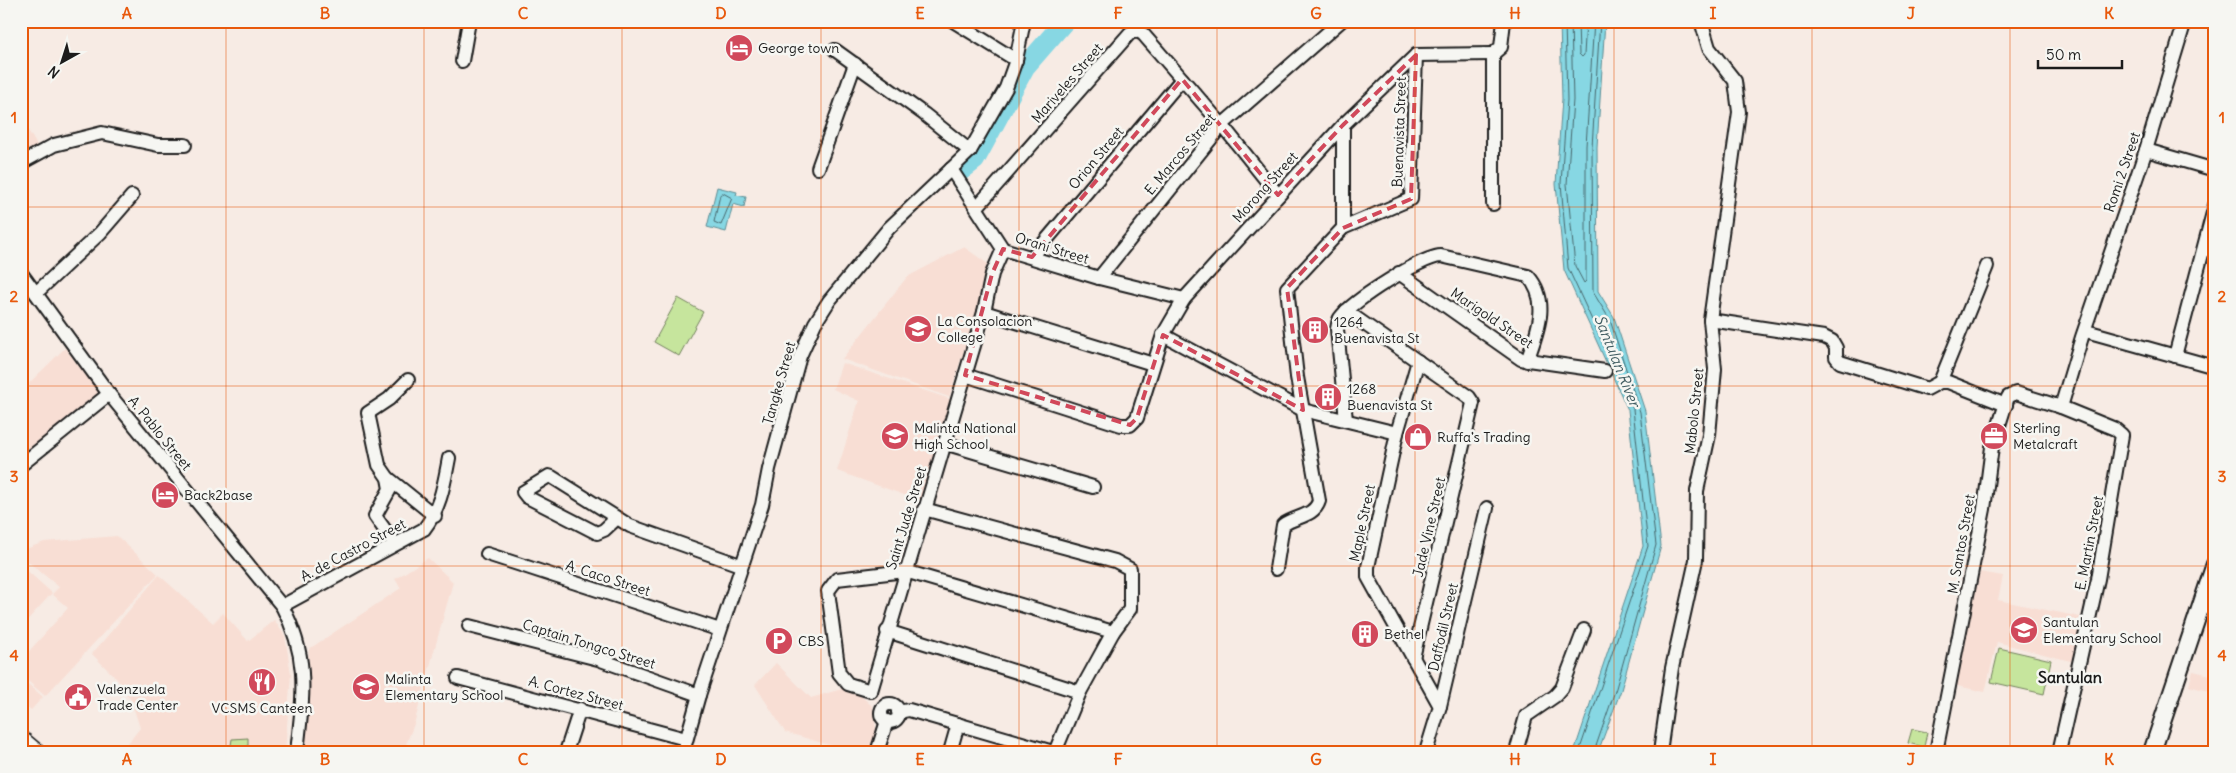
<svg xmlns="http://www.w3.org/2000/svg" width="2236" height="773" font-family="Delius,sans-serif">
<rect width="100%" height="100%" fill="#f7ebe4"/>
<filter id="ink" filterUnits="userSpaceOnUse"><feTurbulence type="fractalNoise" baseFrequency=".02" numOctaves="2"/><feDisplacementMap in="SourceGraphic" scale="10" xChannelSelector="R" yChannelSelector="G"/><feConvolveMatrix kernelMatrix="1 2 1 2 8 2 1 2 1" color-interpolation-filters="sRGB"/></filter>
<g filter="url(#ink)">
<g fill="#f8ded4">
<polygon points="21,118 39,149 21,161"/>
<polygon points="964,247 988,264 980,300 949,397 842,359 907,277"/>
<polygon points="65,348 100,394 21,461 21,391"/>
<polygon points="842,363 953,400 924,502 837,471 859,401 833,389"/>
<polygon points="117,536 158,574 45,696 21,675 21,660 68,608 52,594 59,587 21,556 21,551 44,542"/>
<polygon points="428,558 453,582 414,724 403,752 304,752 309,649 401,588 395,579"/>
<polygon points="24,568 52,593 21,627 21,571"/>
<polygon points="1980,572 2003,576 1998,600 2085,618 2074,662 1997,642 1985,692 1953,685"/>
<polygon points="159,575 213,623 223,613 248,641 274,620 285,636 291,674 285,752 121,752 140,728 131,700 117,679 92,654"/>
<polygon points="776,663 811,698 845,688 855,690 873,707 876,730 873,752 853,752 785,732 755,685"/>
<polygon points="2193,671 2215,676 2215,693 2189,686"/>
<polygon points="21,678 43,697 31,710 21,701"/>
</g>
<g fill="#c6e59d" stroke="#71805c">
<polygon points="678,298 703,312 679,356 654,342"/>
<polygon points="1999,648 2051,660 2044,694 1991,682"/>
<polygon points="1912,729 1927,732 1924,747 1908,743"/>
<polygon points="248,738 248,752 230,752 232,739"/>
</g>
<g fill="#87d7e3" stroke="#5c8c93">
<polygon points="1560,21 1605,21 1597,147 1598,291 1614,317 1645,411 1661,546 1621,690 1598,752 1574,752 1643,546 1628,410 1564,270 1556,184 1562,99"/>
<polygon points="717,187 737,192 736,195 746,197 744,207 733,204 726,232 707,227"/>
</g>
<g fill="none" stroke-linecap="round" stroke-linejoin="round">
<g stroke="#47676c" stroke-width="1">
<polyline points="1565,21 1567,100 1561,183 1568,268 1633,409 1648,546 1579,752"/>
<polyline points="1571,21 1573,100 1567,184 1575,266 1584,283 1586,281 1586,146 1594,21"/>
<polyline points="1578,21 1579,54 1582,57 1584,55 1586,21"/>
<polygon points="723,193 732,198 721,225 714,222 720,195"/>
<polyline points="1594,752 1616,688 1656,545 1640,412 1610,320 1593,292 1592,147 1600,21"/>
</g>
<polyline stroke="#87d7e3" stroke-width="20" points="958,173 975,160 1025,67 1065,21"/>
<defs>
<g id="minor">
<polyline points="953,21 1016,60"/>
<polyline points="835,50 924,114 970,151"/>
<polyline points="1493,54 1493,204"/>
<polyline points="1493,54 1501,47 1504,21"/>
<polyline points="462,61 469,21"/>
<polyline points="1343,125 1343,228"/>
<polyline points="2146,150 2215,170"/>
<polyline points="21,163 54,145 102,133 158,145 185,145"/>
<polyline points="818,168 855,64"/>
<polyline points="951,169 1003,249 1099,278 1184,299"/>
<polyline points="977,207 1130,33 1137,31 1143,34 1222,125 1278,195"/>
<polyline points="1032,257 1182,79"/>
<path d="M21,273L109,394L282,606C310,658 303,696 297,752"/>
<polyline points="1399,273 1521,359 1605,371"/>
<polyline points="1099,278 1222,125 1341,21"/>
<polyline points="36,293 100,233 132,196"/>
<polyline points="1346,311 1469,397 1473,403 1413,658"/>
<polyline points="984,312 1153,364"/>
<polyline points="1710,320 1824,337 1832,341 1836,348 1836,357 1840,362 1927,389 1940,382 1948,382 2006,405"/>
<polyline points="2086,331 2215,367"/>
<polyline points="1163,335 1303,410 1397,433"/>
<polyline points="2175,356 2215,205"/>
<polyline points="1418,361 1397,433 1368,567 1368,577 1440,706"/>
<polyline points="965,375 1121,425 1130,425 1137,418 1163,335 1184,299 1343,125 1416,55 1493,54"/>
<polyline points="1940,382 1987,266"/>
<polyline points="2061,407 2082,337 2146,150 2185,21"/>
<path d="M1346,420L1337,329C1338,325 1338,321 1340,318C1352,301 1421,257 1441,256L1528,276C1551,302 1537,332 1527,361"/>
<polyline points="944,443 1093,487"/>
<polyline points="21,465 109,394"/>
<polyline points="388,478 435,516"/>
<polyline points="924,509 1115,561 1130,569 1130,609 1113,632 1080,692 1055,752"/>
<polyline points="617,518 604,530 597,533 527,497 523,492 549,476 552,477 630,526 740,565"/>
<polyline points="395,544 375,516 390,489 388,478 379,465 368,413 389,399 408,380"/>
<polyline points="487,554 720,630"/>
<path d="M1276,569L1283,525C1295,516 1314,517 1319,501L1297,377L1287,288L1343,228L1411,199L1416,55"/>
<path d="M282,606L424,529C441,507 444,484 449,458"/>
<polyline points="469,626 598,659 699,695"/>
<polyline points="887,631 1080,692"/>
<polyline points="458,678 686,739"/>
<polyline points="871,691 984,312 992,274 1003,249"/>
<polyline points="871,691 848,684 839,673 828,591 837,579 905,571 1113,632"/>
<circle cx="890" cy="713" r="9"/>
<polyline points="898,712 909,710 1053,752"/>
<polyline points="566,752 580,709"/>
<polyline points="683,752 699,695 762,505 769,469 800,356 815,323 829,301 889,228 970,151 1006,88 1016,60 1024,21"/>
<polyline points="877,752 887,721"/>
<polyline points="950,752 958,724"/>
<polyline points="1426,752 1440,706 1487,508"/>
<polyline points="1516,752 1526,716 1555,696 1562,688 1584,630"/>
<polyline points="1660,752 1672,668 1696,560 1697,491 1709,435 1715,369 1710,320 1739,112 1735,81 1709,48 1701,21"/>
<polyline points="1936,752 1984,509 1992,447 2008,397 2016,393 2061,407 2115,429 2122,435 2098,579 2059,752"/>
</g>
<polyline id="major" points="2152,752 2215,564"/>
<polyline id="highway" points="21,741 34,752"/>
</defs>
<use href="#minor" stroke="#1c1c1c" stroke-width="16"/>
<use href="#major" stroke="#1c1c1c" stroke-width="20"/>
<use href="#highway" stroke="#1c1c1c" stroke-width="22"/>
<use href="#minor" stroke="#f6f6f2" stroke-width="12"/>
<use href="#major" stroke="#f6f6f2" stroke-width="16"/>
<use href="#highway" stroke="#f6f6f2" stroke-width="19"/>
</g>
</g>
<path fill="none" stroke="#d1495b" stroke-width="4" stroke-dasharray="10 6" stroke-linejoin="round" d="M1416,55L1411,199L1343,228L1287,288L1303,410L1163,335L1137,418L1130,425L965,375L992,274L1003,249L1032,257L1182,79L1278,195L1343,125Z"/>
<path fill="none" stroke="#e8590c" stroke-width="1" stroke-opacity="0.55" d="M226,21V752M424,21V752M622,21V752M821,21V752M1019,21V752M1217,21V752M1415,21V752M1614,21V752M1812,21V752M2010,21V752M21,207H2215M21,386H2215M21,566H2215"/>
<defs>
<symbol id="hotel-disc" viewBox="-11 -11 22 22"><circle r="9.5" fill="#d1495b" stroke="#f6f6f2"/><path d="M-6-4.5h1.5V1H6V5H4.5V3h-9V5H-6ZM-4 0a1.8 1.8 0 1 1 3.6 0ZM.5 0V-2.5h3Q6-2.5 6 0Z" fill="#fff"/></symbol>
<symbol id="university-disc" viewBox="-11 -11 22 22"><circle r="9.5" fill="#d1495b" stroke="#f6f6f2"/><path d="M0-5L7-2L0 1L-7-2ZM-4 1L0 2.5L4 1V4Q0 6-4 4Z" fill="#fff"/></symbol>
<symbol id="building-disc" viewBox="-11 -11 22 22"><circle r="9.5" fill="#d1495b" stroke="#f6f6f2"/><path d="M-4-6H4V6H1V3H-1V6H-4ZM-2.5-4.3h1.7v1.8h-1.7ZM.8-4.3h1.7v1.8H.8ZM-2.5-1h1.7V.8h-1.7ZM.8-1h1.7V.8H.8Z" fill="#fff"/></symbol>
<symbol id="school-disc" viewBox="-11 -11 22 22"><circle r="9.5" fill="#d1495b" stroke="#f6f6f2"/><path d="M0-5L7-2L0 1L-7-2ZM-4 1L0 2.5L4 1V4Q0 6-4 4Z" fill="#fff"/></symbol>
<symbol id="office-disc" viewBox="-11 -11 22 22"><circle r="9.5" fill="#d1495b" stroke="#f6f6f2"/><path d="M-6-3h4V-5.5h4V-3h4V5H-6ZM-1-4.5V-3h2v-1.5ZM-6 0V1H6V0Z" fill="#fff"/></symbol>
<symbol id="shop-disc" viewBox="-11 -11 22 22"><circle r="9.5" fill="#d1495b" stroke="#f6f6f2"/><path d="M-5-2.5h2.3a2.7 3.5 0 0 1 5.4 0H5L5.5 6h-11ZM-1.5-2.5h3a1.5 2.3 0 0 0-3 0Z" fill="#fff"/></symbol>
<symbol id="parking-disc" viewBox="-11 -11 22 22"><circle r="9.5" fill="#d1495b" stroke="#f6f6f2"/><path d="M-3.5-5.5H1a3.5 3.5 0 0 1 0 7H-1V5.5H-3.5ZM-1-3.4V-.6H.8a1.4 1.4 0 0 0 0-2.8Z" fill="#fff"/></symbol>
<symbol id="restaurant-disc" viewBox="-11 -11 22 22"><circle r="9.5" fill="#d1495b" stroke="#f6f6f2"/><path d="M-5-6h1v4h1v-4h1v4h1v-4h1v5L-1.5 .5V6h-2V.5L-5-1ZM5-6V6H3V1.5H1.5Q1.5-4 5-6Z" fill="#fff"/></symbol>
<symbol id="civic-disc" viewBox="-11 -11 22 22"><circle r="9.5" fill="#d1495b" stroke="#f6f6f2"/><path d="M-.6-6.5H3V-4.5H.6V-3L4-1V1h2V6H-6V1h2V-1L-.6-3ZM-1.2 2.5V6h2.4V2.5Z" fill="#fff"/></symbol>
</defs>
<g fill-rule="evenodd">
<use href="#hotel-disc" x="723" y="32" width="32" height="32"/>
<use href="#university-disc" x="902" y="313" width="32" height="32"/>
<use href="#building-disc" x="1299" y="314" width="32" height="32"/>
<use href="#building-disc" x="1312" y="381" width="32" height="32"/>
<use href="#school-disc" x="879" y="420" width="32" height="32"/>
<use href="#office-disc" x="1978" y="420" width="32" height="32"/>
<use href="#shop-disc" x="1402" y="421" width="32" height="32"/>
<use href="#hotel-disc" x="149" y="479" width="32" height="32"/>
<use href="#school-disc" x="2008" y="614" width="32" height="32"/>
<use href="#building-disc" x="1349" y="618" width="32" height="32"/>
<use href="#parking-disc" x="763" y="625" width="32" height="32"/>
<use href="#restaurant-disc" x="246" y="666" width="32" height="32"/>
<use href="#school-disc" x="350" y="671" width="32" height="32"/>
<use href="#civic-disc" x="62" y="681" width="32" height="32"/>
</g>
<g text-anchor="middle" stroke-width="5" stroke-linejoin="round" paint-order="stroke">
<g font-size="14" fill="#1c1c1c" stroke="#f6f6f2" text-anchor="start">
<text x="758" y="53">George town</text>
<text x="937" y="326">La Consolacion<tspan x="937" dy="16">College</tspan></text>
<text x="1334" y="327">1264<tspan x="1334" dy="16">Buenavista St</tspan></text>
<text x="1347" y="394">1268<tspan x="1347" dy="16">Buenavista St</tspan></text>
<text x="914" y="433">Malinta National<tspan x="914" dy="16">High School</tspan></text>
<text x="2013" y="433">Sterling<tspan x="2013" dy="16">Metalcraft</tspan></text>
<text x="1437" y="442">Ruffa's Trading</text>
<text x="184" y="500">Back2base</text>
<text x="2043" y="627">Santulan<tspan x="2043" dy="16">Elementary School</tspan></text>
<text x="1384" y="639">Bethel</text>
<text x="798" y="646">CBS</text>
<text x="385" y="684">Malinta<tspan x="385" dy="16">Elementary School</tspan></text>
<text x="97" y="694">Valenzuela<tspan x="97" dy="16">Trade Center</tspan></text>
<text x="262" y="713" text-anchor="middle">VCSMS Canteen</text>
</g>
<g font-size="14" fill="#1c1c1c" stroke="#f6f6f2">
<text transform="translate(1067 83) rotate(-49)" y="5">Mariveles Street</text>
<text transform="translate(1399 132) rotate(-88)" y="5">Buenavista Street</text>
<text transform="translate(1180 154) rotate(-50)" y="5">E. Marcos Street</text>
<text transform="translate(1096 158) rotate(-50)" y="5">Orion Street</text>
<text transform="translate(2122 172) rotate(-71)" y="5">Romi 2 Street</text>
<text transform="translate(1265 187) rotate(-48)" y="5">Morong Street</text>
<text transform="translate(1052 248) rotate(17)" y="5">Orani Street</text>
<text transform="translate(1492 318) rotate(34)" y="5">Marigold Street</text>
<text transform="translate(779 383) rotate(-74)" y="5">Tangke Street</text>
<text transform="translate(1694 411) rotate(-84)" y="5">Mabolo Street</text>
<text transform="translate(160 433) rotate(51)" y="5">A. Pablo Street</text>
<text transform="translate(906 518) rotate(-73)" y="5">Saint Jude Street</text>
<text transform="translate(1362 523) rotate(-78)" y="5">Maple Street</text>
<text transform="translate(1429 527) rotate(-77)" y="5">Jade Vine Street</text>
<text transform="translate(2089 543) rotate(-79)" y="5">E. Martin Street</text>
<text transform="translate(1961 544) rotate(-80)" y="5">M. Santos Street</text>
<text transform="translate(353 550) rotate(-28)" y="5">A. de Castro Street</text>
<text transform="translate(608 578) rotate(18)" y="5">A. Caco Street</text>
<text transform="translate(1443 627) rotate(-77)" y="5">Daffodil Street</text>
<text transform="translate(589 644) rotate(17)" y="5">Captain Tongco Street</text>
<text transform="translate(576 693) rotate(15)" y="5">A. Cortez Street</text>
</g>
<g font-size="15" font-style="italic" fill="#415d62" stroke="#f6f6f2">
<text transform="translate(1617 361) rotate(68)" y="5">Santulan River</text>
</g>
<g font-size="16" font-weight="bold" fill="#1c1c1c" stroke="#f6f6f2">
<text x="2070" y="683">Santulan</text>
</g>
</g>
<rect width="2236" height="773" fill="none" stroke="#f6f6f2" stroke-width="55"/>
<g transform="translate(62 62) rotate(219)" stroke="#f6f6f2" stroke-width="4" paint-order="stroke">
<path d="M0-4L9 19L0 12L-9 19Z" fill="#1c1c1c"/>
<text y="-8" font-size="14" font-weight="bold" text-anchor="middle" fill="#1c1c1c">N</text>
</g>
<path d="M2038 60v8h84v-8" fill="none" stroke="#1c1c1c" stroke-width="2.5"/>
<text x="2046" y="60" font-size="15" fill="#1c1c1c" stroke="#f6f6f2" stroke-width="4" paint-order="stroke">50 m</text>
<rect x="28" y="28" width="2180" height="718" fill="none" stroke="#e8590c" stroke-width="2"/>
<g font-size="16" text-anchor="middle" font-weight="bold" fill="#e8590c">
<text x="127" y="19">A</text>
<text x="325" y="19">B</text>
<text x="523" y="19">C</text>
<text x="721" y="19">D</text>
<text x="920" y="19">E</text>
<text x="1118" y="19">F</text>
<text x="1316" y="19">G</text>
<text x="1515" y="19">H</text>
<text x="1713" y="19">I</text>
<text x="1911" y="19">J</text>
<text x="2109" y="19">K</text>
<text x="14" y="123">1</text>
<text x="2222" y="123">1</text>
<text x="14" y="302">2</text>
<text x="2222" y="302">2</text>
<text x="14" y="482">3</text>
<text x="2222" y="482">3</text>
<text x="14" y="661">4</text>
<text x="2222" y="661">4</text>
<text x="127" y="765">A</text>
<text x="325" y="765">B</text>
<text x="523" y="765">C</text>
<text x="721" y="765">D</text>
<text x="920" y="765">E</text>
<text x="1118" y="765">F</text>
<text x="1316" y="765">G</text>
<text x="1515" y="765">H</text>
<text x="1713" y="765">I</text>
<text x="1911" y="765">J</text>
<text x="2109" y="765">K</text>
</g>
</svg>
